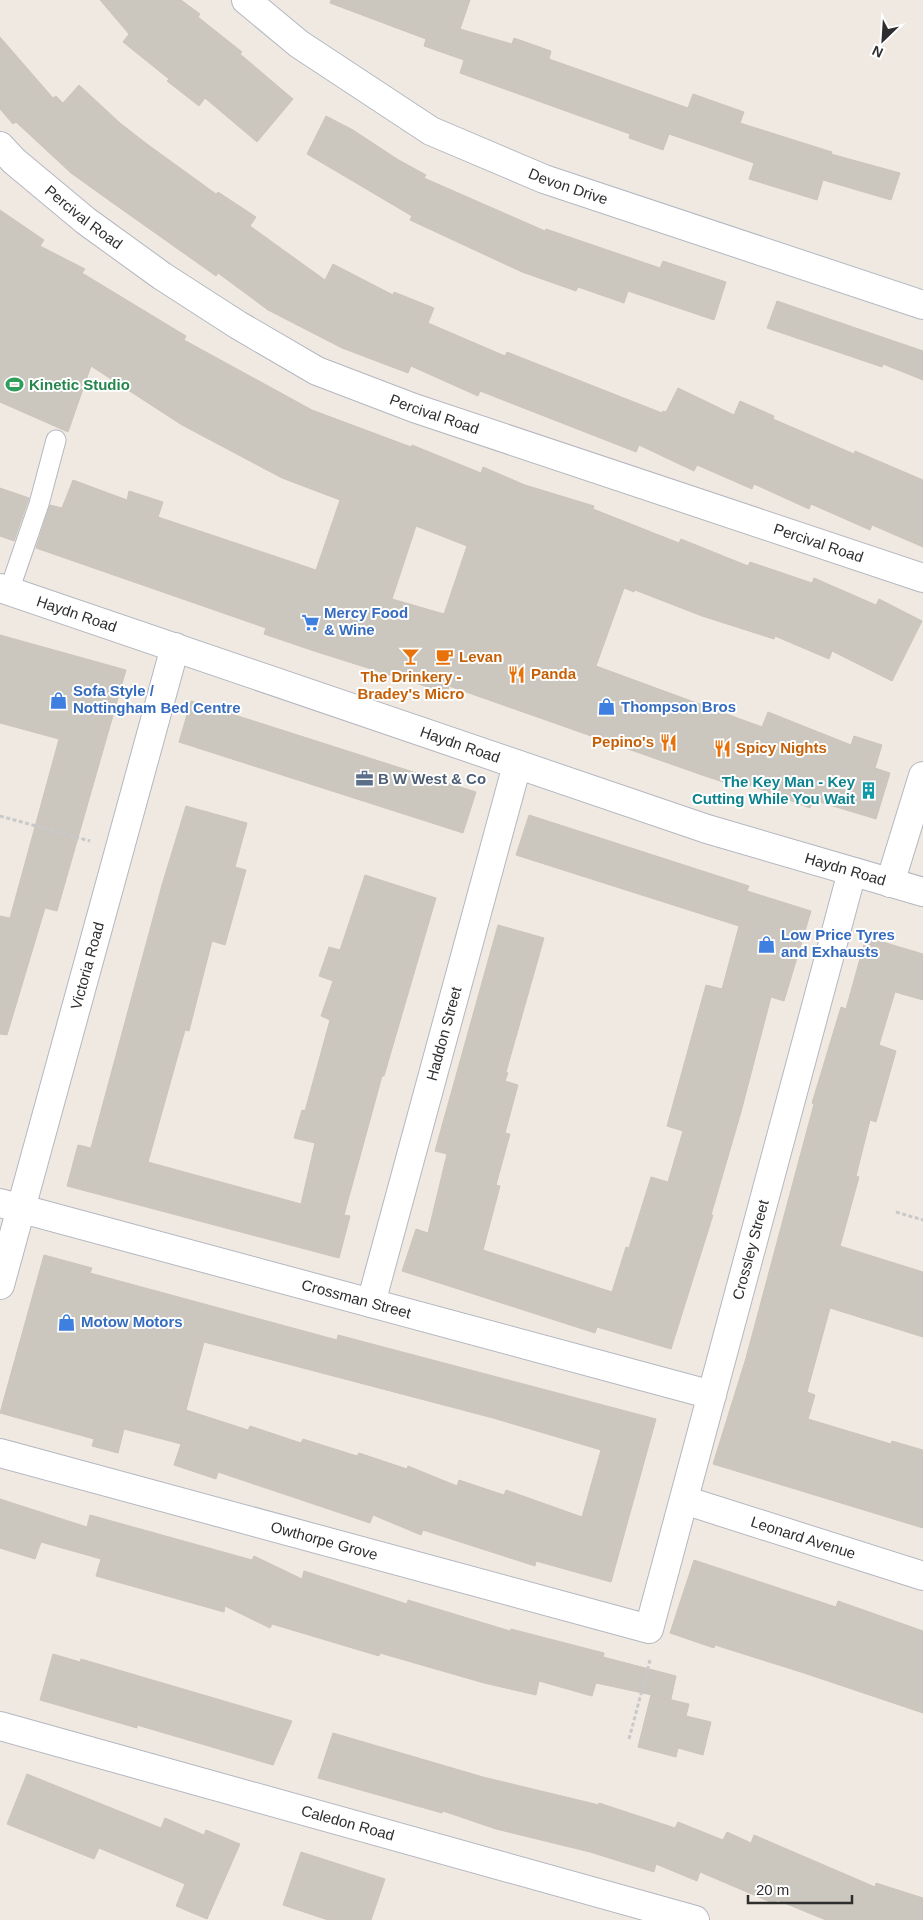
<svg xmlns="http://www.w3.org/2000/svg" width="923" height="1920" font-family="Arial,sans-serif">
<rect width="100%" height="100%" fill="#efe9e1"/>
<g fill="#cbc7bf" stroke="#cbc5ba" fill-rule="evenodd">
<polygon points="100,0 181,0 200,14 198,17 242,52 240,54 293,99 257,142 205,98 199,106 167,81 169,79 123,42 129,34"/>
<polygon points="331,0 470,0 460,29 512,44 514,38 551,51 549,59 688,108 693,94 744,112 740,123 832,152 831,154 900,173 891,200 823,180 817,200 749,179 754,163 669,134 663,150 629,138 630,134 460,73 464,60 424,46 426,39 330,3"/>
<polygon points="0,37 53,98 56,96 63,103 79,85 120,123 147,144 216,194 218,192 256,217 250,226 325,280 333,264 393,295 394,292 434,308 428,323 505,356 507,352 662,413 663,411 666,412 678,388 734,415 740,401 774,416 773,419 854,454 855,451 923,480 923,547 872,525 870,530 811,504 809,509 754,484 752,489 697,465 694,471 639,445 636,452 480,391 478,396 411,366 408,373 342,348 268,310 218,273 216,276 110,201 71,173 16,122 13,124 0,109"/>
<polygon points="326,116 353,130 397,159 426,175 424,178 545,231 546,229 660,268 663,261 726,282 714,320 628,291 624,303 578,287 576,291 522,272 410,220 412,216 307,154"/>
<path d="M0,210L44,240L40,246L85,269L82,273L186,336L184,340L312,410L411,447L412,445L481,473L483,467L525,485L594,506L593,509L679,543L681,539L748,566L750,562L812,583L814,578L876,605L879,599L922,621L892,681L832,651L829,659L775,636L774,639L702,616L635,590L634,592L624,588L596,666L762,727L768,712L851,745L854,736L882,745L875,768L890,773L876,819L813,800L810,808L728,777L726,783L702,775L449,686L447,693L314,651L264,634L266,628L36,548L50,505L62,508L73,480L127,500L129,491L163,502L158,517L316,570L340,500L282,478L182,425L91,366L68,432L0,402ZM416,526L467,546L444,614L392,599Z"/>
<polygon points="777,301 923,351 923,380 883,364 882,367 767,328"/>
<polygon points="0,488 29,498 14,541 0,536"/>
<polygon points="0,635 126,670 57,911 45,908 7,1035 0,1034 0,916 10,918 59,739 0,723"/>
<polygon points="191,701 476,792 463,833 179,742"/>
<polygon points="186,806 247,823 235,867 246,870 225,945 212,941 189,1031 185,1030 148,1162 301,1204 315,1143 294,1138 302,1110 305,1111 330,1020 321,1016 333,981 319,976 329,947 340,950 365,875 436,898 384,1076 382,1076 344,1215 350,1216 339,1258 67,1186 78,1145 91,1148 162,885"/>
<polygon points="529,815 749,886 747,891 811,911 784,1001 771,997 741,1112 711,1215 713,1215 671,1349 597,1327 595,1333 402,1271 416,1229 428,1233 447,1154 435,1151 498,925 544,938 506,1072 508,1073 505,1081 518,1085 505,1133 510,1134 496,1185 500,1186 483,1250 612,1292 626,1247 629,1248 651,1177 668,1182 683,1131 667,1126 706,985 722,989 739,926 516,855"/>
<polygon points="866,937 923,954 923,1000 895,992 879,1045 896,1051 876,1122 870,1120 856,1176 859,1177 840,1246 923,1272 923,1337 830,1308 807,1392 815,1395 808,1419 891,1444 892,1441 923,1450 923,1528 713,1464 746,1358 814,1104 812,1103 841,1007 846,1009"/>
<path d="M44,1255L92,1268L90,1273L337,1340L338,1335L656,1419L611,1582L536,1561L535,1566L423,1530L421,1535L373,1515L370,1523L218,1472L216,1479L174,1465L181,1444L124,1429L118,1453L92,1446L94,1439L0,1413ZM204,1342L493,1418L601,1450L582,1517L506,1490L504,1495L459,1480L457,1486L408,1466L407,1469L359,1453L357,1456L303,1439L301,1443L250,1426L248,1430L186,1410Z"/>
<polygon points="0,1499 87,1527 90,1515 252,1560 254,1556 302,1579 304,1571 407,1604 408,1600 510,1631 511,1629 604,1653 603,1657 676,1676 671,1699 596,1683 592,1696 539,1681 536,1695 484,1683 380,1653 379,1656 272,1624 270,1628 225,1606 224,1612 96,1576 101,1559 41,1542 35,1559 0,1548"/>
<polygon points="694,1560 836,1607 838,1601 923,1631 923,1713 804,1673 715,1645 714,1648 670,1633"/>
<polygon points="53,1654 80,1662 81,1659 292,1721 273,1765 137,1725 137,1728 40,1700"/>
<polygon points="651,1695 689,1704 686,1716 711,1722 703,1755 678,1748 676,1757 638,1747"/>
<polygon points="333,1733 483,1777 599,1805 599,1803 675,1828 678,1822 723,1840 727,1832 751,1843 754,1835 875,1887 876,1883 923,1898 923,1920 826,1920 777,1900 775,1904 700,1872 697,1881 656,1864 654,1872 590,1852 496,1829 443,1811 442,1813 318,1778"/>
<polygon points="27,1774 161,1828 165,1818 204,1835 206,1830 240,1844 207,1919 176,1906 185,1884 99,1848 94,1859 7,1824"/>
<polygon points="301,1852 385,1879 371,1920 328,1920 283,1905"/>
</g>
<g fill="none" stroke-linecap="round" stroke-linejoin="round">
<defs>
<polyline id="service" points="9,591 39,504 56,440"/>
<g id="minor">
<path id="s1" d="M246,0L299,44L431,131L544,179L923,305"/>
<path id="s2" d="M0,146L14,161L86,221L162,276L238,325L317,371L414,408L923,578"/>
<polyline points="890,883 923,776"/>
<path id="s3" d="M0,1203L712,1395"/>
<path id="s4" d="M0,1285L175,647"/>
<path id="s5" d="M371,1303L517,765"/>
<path id="s6" d="M0,1453L649,1629L852,872"/>
<path id="s7" d="M684,1500L923,1576"/>
<path id="s8" d="M0,1726L695,1920"/>
</g>
<g id="tertiary">
<path id="s9" d="M0,588L707,829L923,892"/>
</g>
</defs>
<use href="#service" stroke="#b4b7c1" stroke-width="21"/>
<use href="#minor" stroke="#b4b7c1" stroke-width="30"/>
<use href="#tertiary" stroke="#b4b7c1" stroke-width="30"/>
<g stroke="#c9c9c9" stroke-width="3" stroke-dasharray="4 2.5" stroke-linecap="butt">
<polyline points="0,816 90,841"/>
<polyline points="896,1212 923,1220"/>
<polyline points="629,1739 650,1660"/>
</g>
<use href="#service" stroke="#fff" stroke-width="19"/>
<use href="#minor" stroke="#fff" stroke-width="28"/>
<use href="#tertiary" stroke="#fff" stroke-width="28"/>
</g>
<defs>
<symbol id="stadium-bare" viewBox="-9 -9 18 18"><path d="M0-5a6.5 5 0 1 0 0 10a6.5 5 0 1 0 0-10ZM-3.5-1.8h7v3.6h-7Z" fill="#2e9e5b" stroke="#fff" stroke-width="2.5" paint-order="stroke"/></symbol>
<symbol id="supermarket-bare" viewBox="-9 -9 18 18"><path d="M-6-5.5h2.5l.6 2H6L4.5 2H-2.5L-4.4-4H-6ZM-1.5 3.2a1.3 1.3 0 1 0 .1 0ZM3 3.2a1.3 1.3 0 1 0 .1 0Z" fill="#3f7fe0" stroke="#fff" stroke-width="2.5" paint-order="stroke"/></symbol>
<symbol id="bar-bare" viewBox="-9 -9 18 18"><path d="M-6-5H6L.8 .8V4.5H3.5V6h-7V4.5H-.8V.8Z" fill="#e8710a" stroke="#fff" stroke-width="2.5" paint-order="stroke"/></symbol>
<symbol id="cafe-bare" viewBox="-9 -9 18 18"><path d="M-5.5-4.5H6V0H3Q3 3.5 0 3.5H-2.5Q-5.5 3.5-5.5 0ZM3-3.2v2h1.7v-2ZM-6 4.5H4V6H-6Z" fill="#e8710a" stroke="#fff" stroke-width="2.5" paint-order="stroke"/></symbol>
<symbol id="restaurant-bare" viewBox="-9 -9 18 18"><path d="M-5-6h1v4h1v-4h1v4h1v-4h1v5L-1.5 .5V6h-2V.5L-5-1ZM5-6V6H3V1.5H1.5Q1.5-4 5-6Z" fill="#e8710a" stroke="#fff" stroke-width="2.5" paint-order="stroke"/></symbol>
<symbol id="shop-bare" viewBox="-9 -9 18 18"><path d="M-5-2.5h2.3a2.7 3.5 0 0 1 5.4 0H5L5.5 6h-11ZM-1.5-2.5h3a1.5 2.3 0 0 0-3 0Z" fill="#3f7fe0" stroke="#fff" stroke-width="2.5" paint-order="stroke"/></symbol>
<symbol id="office-bare" viewBox="-9 -9 18 18"><path d="M-6-3h4V-5.5h4V-3h4V5H-6ZM-1-4.5V-3h2v-1.5ZM-6 0V1H6V0Z" fill="#5c6f8a" stroke="#fff" stroke-width="2.5" paint-order="stroke"/></symbol>
<symbol id="building-bare" viewBox="-9 -9 18 18"><path d="M-4-6H4V6H1V3H-1V6H-4ZM-2.5-4.3h1.7v1.8h-1.7ZM.8-4.3h1.7v1.8H.8ZM-2.5-1h1.7V.8h-1.7ZM.8-1h1.7V.8H.8Z" fill="#0f9aa8" stroke="#fff" stroke-width="2.5" paint-order="stroke"/></symbol>
</defs>
<g fill-rule="evenodd">
<use href="#stadium-bare" x="2" y="372" width="25" height="25"/>
<use href="#supermarket-bare" x="298" y="610" width="25" height="25"/>
<use href="#bar-bare" x="398" y="644" width="25" height="25"/>
<use href="#cafe-bare" x="432" y="644" width="25" height="25"/>
<use href="#restaurant-bare" x="504" y="662" width="25" height="25"/>
<use href="#shop-bare" x="46" y="688" width="25" height="25"/>
<use href="#shop-bare" x="594" y="694" width="25" height="25"/>
<use href="#restaurant-bare" x="656" y="730" width="25" height="25"/>
<use href="#restaurant-bare" x="710" y="736" width="25" height="25"/>
<use href="#office-bare" x="352" y="766" width="25" height="25"/>
<use href="#building-bare" x="856" y="778" width="25" height="25"/>
<use href="#shop-bare" x="754" y="932" width="25" height="25"/>
<use href="#shop-bare" x="54" y="1310" width="25" height="25"/>
</g>
<g text-anchor="middle" stroke-width="4" stroke-linejoin="round" paint-order="stroke">
<g font-size="15" fill="#2e2e2e" stroke="#fff">
<text dy="5" stroke="none"><textPath href="#s1" startOffset="375">Devon Drive</textPath></text>
<text dy="5" stroke="none"><textPath href="#s2" startOffset="110">Percival Road</textPath></text>
<text dy="5" stroke="none"><textPath href="#s2" startOffset="515">Percival Road</textPath></text>
<text dy="5" stroke="none"><textPath href="#s2" startOffset="920">Percival Road</textPath></text>
<text dy="5" stroke="none"><textPath href="#s9" startOffset="81">Haydn Road</textPath></text>
<text dy="5" stroke="none"><textPath href="#s9" startOffset="486">Haydn Road</textPath></text>
<text dy="5" stroke="none"><textPath href="#s9" startOffset="891">Haydn Road</textPath></text>
<text dy="5" stroke="none"><textPath href="#s4" startOffset="331">Victoria Road</textPath></text>
<text dy="5" stroke="none"><textPath href="#s5" startOffset="279">Haddon Street</textPath></text>
<text dy="5" stroke="none"><textPath href="#s6" startOffset="1065">Crossley Street</textPath></text>
<text dy="5" stroke="none"><textPath href="#s3" startOffset="369">Crossman Street</textPath></text>
<text dy="5" stroke="none"><textPath href="#s7" startOffset="125">Leonard Avenue</textPath></text>
<text dy="5" stroke="none"><textPath href="#s6" startOffset="336">Owthorpe Grove</textPath></text>
<text dy="5" stroke="none"><textPath href="#s8" startOffset="361">Caledon Road</textPath></text>
</g>
<g font-size="15" font-weight="bold" fill="#27864d" stroke="#fff" text-anchor="start">
<text x="29" y="390">Kinetic Studio</text>
</g>
<g font-size="15" font-weight="bold" fill="#366cbe" stroke="#fff" text-anchor="start">
<text x="324" y="618">Mercy Food<tspan x="324" dy="17">&amp; Wine</tspan></text>
<text x="73" y="696">Sofa Style /<tspan x="73" dy="17">Nottingham Bed Centre</tspan></text>
<text x="621" y="712">Thompson Bros</text>
<text x="781" y="940">Low Price Tyres<tspan x="781" dy="17">and Exhausts</tspan></text>
<text x="81" y="1327">Motow Motors</text>
</g>
<g font-size="15" font-weight="bold" fill="#c56008" stroke="#fff" text-anchor="start">
<text x="459" y="662">Levan</text>
<text x="531" y="679">Panda</text>
<text x="411" y="682" text-anchor="middle">The Drinkery -<tspan x="411" dy="17">Bradey's Micro</tspan></text>
<text x="654" y="747" text-anchor="end">Pepino's</text>
<text x="736" y="753">Spicy Nights</text>
</g>
<g font-size="15" font-weight="bold" fill="#4e5e75" stroke="#fff" text-anchor="start">
<text x="378" y="784">B W West &amp; Co</text>
</g>
<g font-size="15" font-weight="bold" fill="#0d838f" stroke="#fff" text-anchor="end">
<text x="855" y="787">The Key Man - Key<tspan x="855" dy="17">Cutting While You Wait</tspan></text>
</g>
</g>
<g transform="translate(883 40) rotate(205)" stroke="#ffffff" stroke-width="4" paint-order="stroke">
<path d="M0-4L9 19L0 12L-9 19Z" fill="#2e2e2e"/>
<text y="-8" font-size="14" font-weight="bold" text-anchor="middle" fill="#2e2e2e">N</text>
</g>
<path d="M748 1895v8h104v-8" fill="none" stroke="#2e2e2e" stroke-width="2.5"/>
<text x="756" y="1895" font-size="15" fill="#2e2e2e" stroke="#ffffff" stroke-width="4" paint-order="stroke">20 m</text>
</svg>
